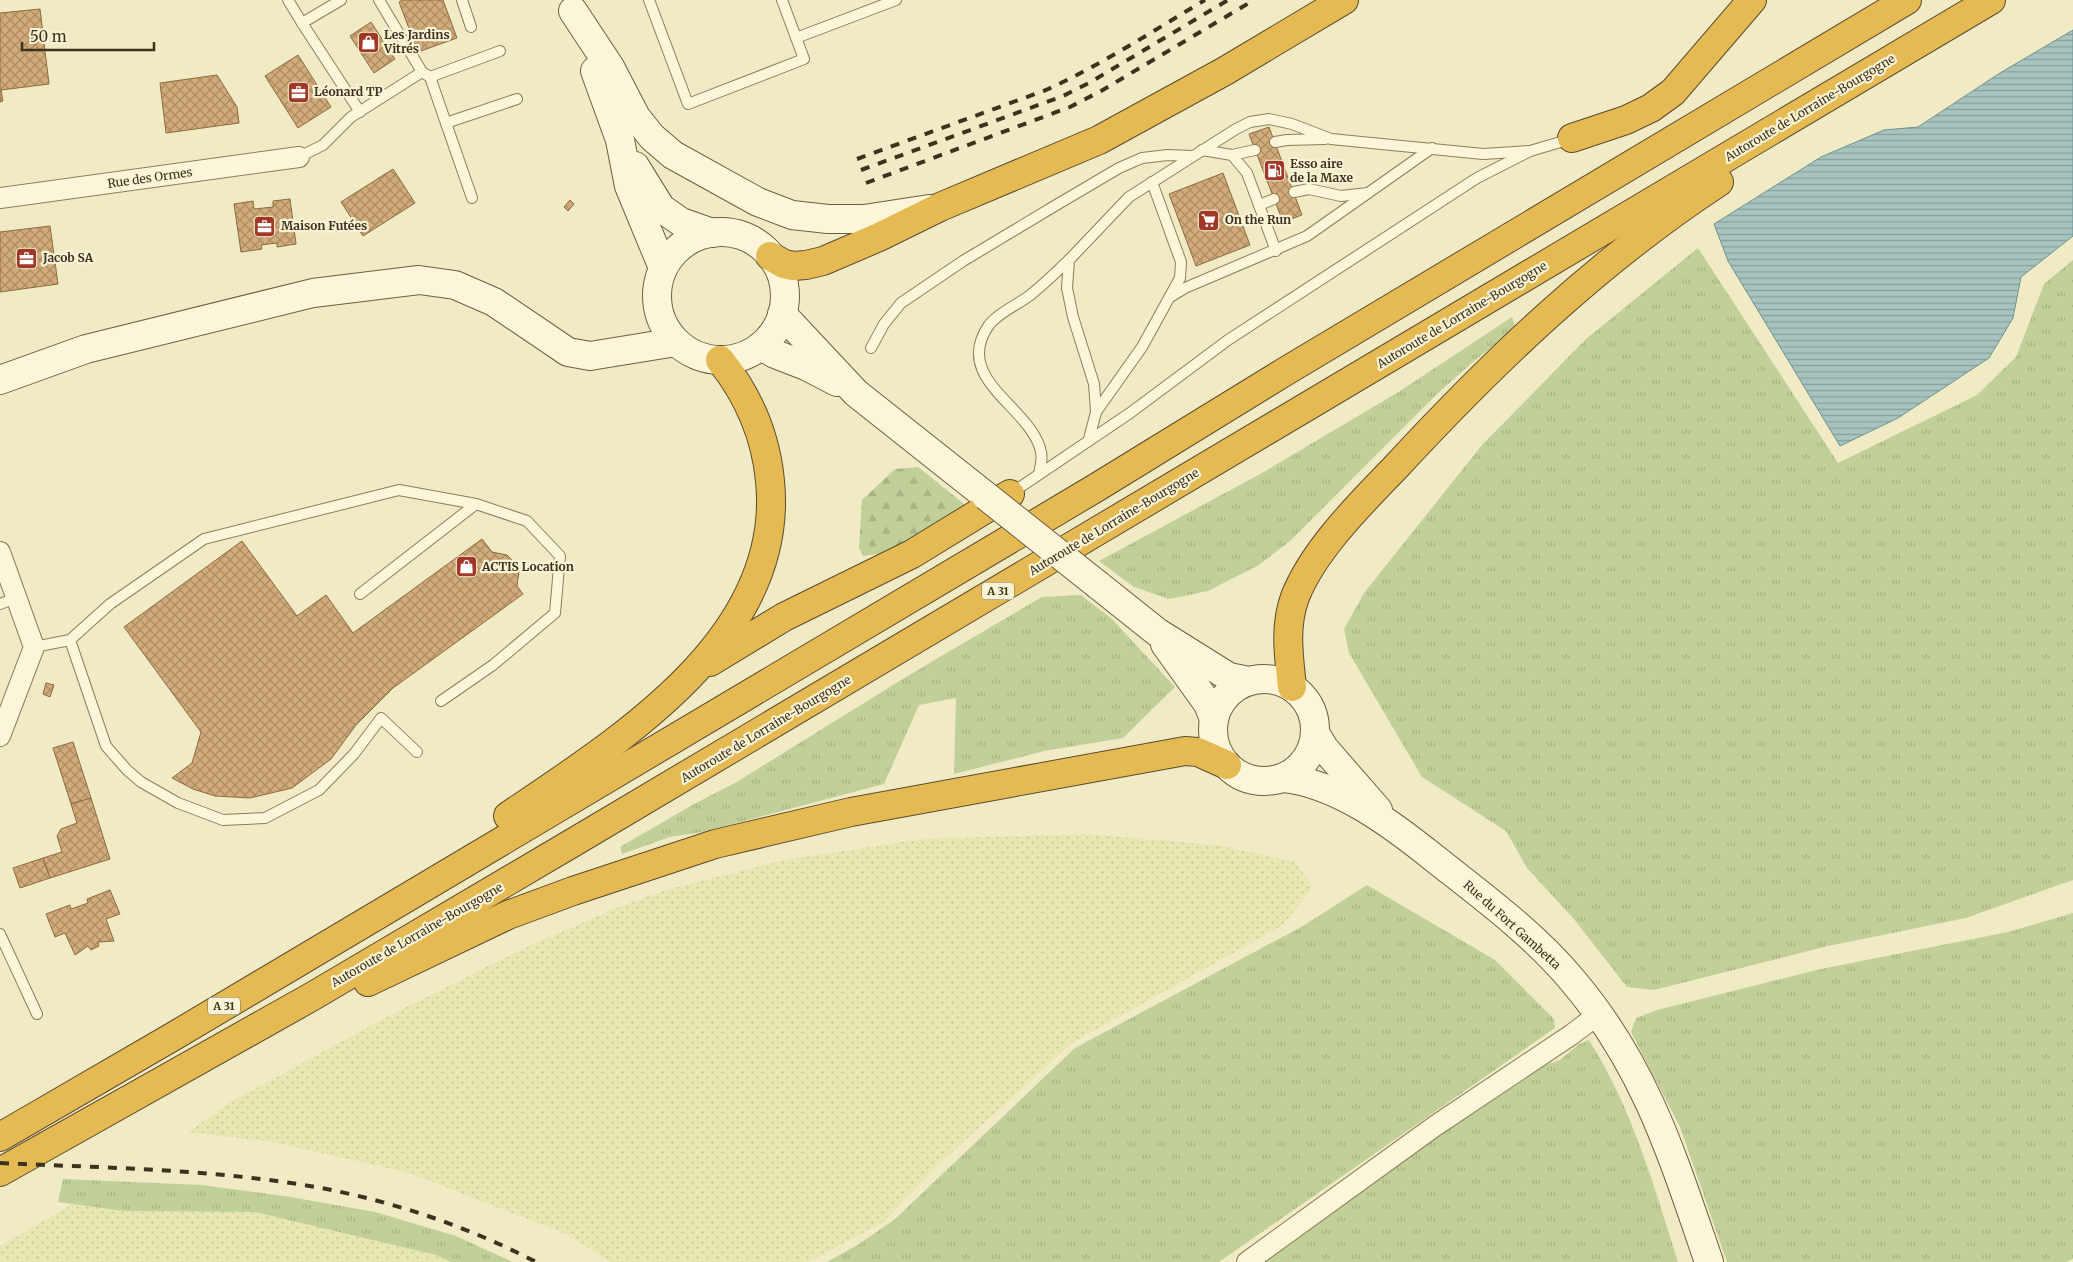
<svg xmlns="http://www.w3.org/2000/svg" width="2073" height="1262" font-family="Merriweather,serif">
<defs>
<pattern id="farmland-dots" width="8" height="8" patternUnits="userSpaceOnUse" patternTransform="scale(1.25)"><rect width="8" height="8" fill="#e7e7b2"/><path d="M2 2h.1M6 6h.1" fill="none" stroke="#c7c799" stroke-width="1.8" stroke-linecap="round"/></pattern>
<pattern id="grass-tufts" width="24" height="20" patternUnits="userSpaceOnUse" patternTransform="scale(1.25)"><rect width="24" height="20" fill="#c1d098"/><path d="M3 7l-1-3M5 7V3M7 7l1-3M15 17l-1-3M17 17v-4M19 17l1-3" fill="none" stroke="#a7b383"/></pattern>
<pattern id="forest-firs" width="22" height="20" patternUnits="userSpaceOnUse" patternTransform="scale(1.25)"><rect width="22" height="20" fill="#c1d098"/><path d="M5 1l3.5 6h-7zM16 11l3.5 6h-7z" fill="#a7b383"/></pattern>
<pattern id="water-rules" width="6" height="5" patternUnits="userSpaceOnUse" patternTransform="scale(1.25)"><rect width="6" height="5" fill="#a7c4c0"/><path d="M0 2.5h6" fill="none" stroke="#89a09b"/></pattern>
<pattern id="building-cross-hatch" width="8" height="8" patternUnits="userSpaceOnUse" patternTransform="scale(1.25)"><rect width="8" height="8" fill="#d1ab79"/><path d="M0 0l8 8M0 8l8-8" fill="none" stroke="#ab8c63"/></pattern>
</defs>
<rect width="100%" height="100%" fill="#f1ebc5"/>
<g fill="url(#farmland-dots)">
<polygon points="1086,834 1216,845 1295,862 1313,887 1283,925 1072,1043 937,1166 882,1223 808,1262 611,1262 566,1234 409,1173 273,1142 188,1132 233,1101 385,1018 516,952 616,908 666,890 784,860 923,839"/>
<polygon points="73,1204 124,1211 255,1212 436,1255 451,1262 0,1262 0,1246"/>
</g>
<g fill="url(#grass-tufts)">
<polygon points="1698,248 1838,463 1977,395 2016,357 2044,284 2073,260 2073,880 1966,918 1828,946 1654,990 1627,987 1573,918 1527,868 1506,831 1422,777 1349,653 1344,629 1364,593 1482,445 1586,339"/>
<polygon points="1512,317 1516,328 1474,361 1435,396 1290,541 1259,565 1208,591 1169,599 1134,587 1099,561 1262,473 1400,391"/>
<polygon points="1081,595 1112,619 1175,687 1123,738 1044,751 954,774 956,698 919,705 884,784 702,832 670,837 622,854 620,847 694,804 735,783 906,677 1042,597"/>
<polygon points="1367,885 1495,960 1554,1019 1555,1028 1219,1262 827,1262 859,1244 894,1220 1075,1048 1303,926"/>
<polygon points="2073,913 2073,1259 2066,1262 1727,1262 1680,1127 1631,1032 1636,1018 1657,1010 1821,969 2008,932"/>
<path d="M1589,1040C1632,1108 1654,1186 1678,1262H1260L1531,1070L1560,1060L1579,1044Z"/>
<polygon points="63,1179 201,1185 285,1196 375,1212 456,1236 513,1262 451,1262 436,1255 255,1212 124,1211 58,1202"/>
</g>
<polygon fill="url(#forest-firs)" points="918,467 969,508 893,552 863,556 859,548 862,500 895,469"/>
<polygon fill="url(#water-rules)" stroke="#6d9390" points="2073,30 2073,236 2021,277 2013,318 1989,358 1898,418 1840,446 1728,261 1714,224 1821,157 1884,130 1918,127 2000,73"/>
<g fill="url(#building-cross-hatch)" stroke="#8e6a3e">
<polygon points="402,0 443,0 457,38 418,52 399,2"/>
<polygon points="40,9 49,84 1,90 3,101 0,102 0,13"/>
<polygon points="371,22 395,59 374,73 350,36"/>
<polygon points="298,55 331,107 298,128 265,76"/>
<polygon points="217,75 237,107 239,123 166,133 160,83"/>
<polygon points="1269,127 1302,215 1283,222 1249,134"/>
<polygon points="393,169 415,203 363,236 341,202"/>
<polygon points="1223,173 1250,245 1196,266 1169,194"/>
<polygon points="290,199 296,244 277,247 277,243 261,245 262,249 241,252 234,204 253,201 254,209 273,207 273,201"/>
<polygon points="570,200 574,204 568,211 564,207"/>
<polygon points="50,226 58,284 0,292 0,232"/>
<polygon points="482,539 492,552 507,555 514,562 519,571 517,586 523,594 393,688 356,725 331,759 292,788 250,798 215,796 193,789 172,778 192,763 201,732 124,627 242,541 297,616 326,595 353,633"/>
<polygon points="46,683 54,685 50,697 43,694"/>
<polygon points="73,742 91,798 71,804 53,748"/>
<polygon points="91,798 110,859 50,878 43,858 62,852 57,836 61,829 77,823 71,804"/>
<polygon points="43,858 50,878 20,888 13,868"/>
<polygon points="110,890 120,914 106,919 114,941 98,942 99,946 91,950 88,946 75,955 65,933 55,937 46,914 70,905 71,909 88,903 87,899"/>
</g>
<g fill="none" stroke-linecap="round" stroke-linejoin="round">
<defs>
<g id="lane">
<polyline points="288,0 302,23"/>
<polyline points="341,0 302,23 360,112"/>
<polyline points="462,0 471,27"/>
<polyline points="649,0 688,104 804,59 782,0"/>
<polyline points="796,38 896,0"/>
<polyline points="422,72 430,77 472,198"/>
<polyline points="430,77 500,51"/>
<polyline points="446,123 517,99"/>
<polyline points="1275,142 1287,140 1325,139"/>
<polyline points="1202,150 1232,155 1255,150"/>
<polyline points="1232,155 1247,173 1276,251"/>
<polyline points="299,157 323,145 351,117 422,72 379,0"/>
<polyline points="1294,192 1309,189 1341,196 1368,193"/>
<polyline points="1259,205 1274,199"/>
<polyline points="1170,297 1185,288 1307,236 1432,148"/>
<polyline points="871,348 884,324 901,303 963,261 1058,204 1119,168 1142,158 1168,155 1192,156"/>
<polyline points="1096,412 1142,347 1180,278 1181,262 1152,182"/>
<polyline points="1089,439 1096,412 1094,384 1073,317 1067,288 1069,260 1129,197 1236,129 1250,122 1269,119 1292,124 1331,139 1483,154 1530,151"/>
<path d="M1039,474C1041,464 1043,457 1040,448C1027,405 952,378 989,325C998,313 1017,305 1029,296C1043,285 1056,272 1069,260"/>
<polyline points="1010,494 1130,413 1228,340 1477,178 1530,151 1571,139"/>
<polyline points="360,594 476,504"/>
<polyline points="0,604 16,598"/>
<polyline points="70,640 106,746 127,770 141,782 178,803 223,820 265,818 319,790 354,754 381,718 417,752"/>
<polyline points="34,647 70,640 110,604 204,539 399,490 476,504 527,521 560,556 555,613 493,665 441,701"/>
<polyline points="0,934 37,1014"/>
</g>
<g id="street">
<polyline points="0,198 299,157"/>
<polyline points="0,552 34,647 0,736"/>
<polyline points="1247,1262 1435,1126 1571,1035 1599,1014"/>
</g>
<g id="secondary">
<polyline points="573,11 610,67 636,117 652,137 673,155 758,202 792,215 828,219 864,219 929,209"/>
<polyline points="595,71 620,140 629,186 663,268"/>
<polyline points="635,166 661,208 681,222 712,233"/>
<circle cx="721" cy="296" r="64"/>
<polyline points="782,314 856,393 986,496"/>
<polyline points="761,346 775,354 806,366 837,382"/>
<polyline points="0,380 86,349 313,293 419,280 455,285 494,302 568,352 590,356 676,342"/>
<polyline points="1098,585 1157,632 1229,677 1249,681"/>
<polyline points="1165,644 1208,704 1214,719"/>
<circle cx="1264" cy="730" r="51"/>
<polyline points="1315,733 1324,748 1378,810"/>
<path d="M1283,778C1337,783 1393,825 1434,858C1482,896 1534,934 1573,981C1646,1067 1673,1158 1709,1262"/>
</g>
<g id="highway">
<polyline points="1572,138 1626,120 1651,108 1673,92 1752,0"/>
<polyline points="770,256 784,264 793,266 806,265 823,261 879,237 940,207 1099,140 1225,71 1344,0"/>
<polyline points="710,662 784,617 912,554 1010,494"/>
<path d="M1292,687C1289,657 1284,627 1295,597C1313,551 1360,504 1394,469C1493,362 1597,262 1719,182"/>
<path d="M508,816C620,740 786,638 770,481C766,437 748,395 720,360"/>
<polyline points="368,982 508,915 573,891 715,844 851,812 1185,751 1198,752 1227,765"/>
<polyline points="0,1137 174,1036 1094,489 1286,371 1907,0"/>
<polyline points="0,1172 313,996 574,842 1991,0"/>
</g>
</defs>
<use href="#lane" stroke="#8e7d5a" stroke-width="12"/>
<use href="#street" stroke="#8e7d5a" stroke-width="22"/>
<use href="#secondary" stroke="#6f5e3d" stroke-width="30"/>
<use href="#highway" stroke="#5b4a2e" stroke-width="30"/>
<use href="#lane" stroke="#fbf6d9" stroke-width="10"/>
<use href="#street" stroke="#fbf6d9" stroke-width="20"/>
<use href="#secondary" stroke="#fbf6d9" stroke-width="28"/>
<use href="#highway" stroke="#e5ba52" stroke-width="28"/>
<g stroke="#3d321e" stroke-width="4" stroke-dasharray="9 9" stroke-linecap="butt">
<path d="M857,159L1046,90C1101,65 1153,31 1205,0"/>
<polyline points="861,170 1063,96 1089,83 1228,0"/>
<polyline points="866,183 1070,107 1101,91 1254,0"/>
<path d="M0,1163C107,1168 216,1169 321,1188C395,1202 469,1227 536,1262"/>
</g>
<defs>
<polyline id="secondary-bridge" points="986,496 1098,585"/>
</defs>
<use href="#secondary-bridge" stroke="#6f5e3d" stroke-width="30" stroke-linecap="butt"/>
<use href="#secondary-bridge" stroke="#fbf6d9" stroke-width="28"/>
</g>
<defs>
<symbol id="shop-square" viewBox="-11 -11 22 22"><rect x="-9" y="-9" width="18" height="18" rx="4" fill="#a13726" stroke="#f8f3d5"/><path d="M-5-2.5h2.3a2.7 3.5 0 0 1 5.4 0H5L5.5 6h-11ZM-1.5-2.5h3a1.5 2.3 0 0 0-3 0Z" fill="#fff"/></symbol>
<symbol id="office-square" viewBox="-11 -11 22 22"><rect x="-9" y="-9" width="18" height="18" rx="4" fill="#a13726" stroke="#f8f3d5"/><path d="M-6-3h4V-5.5h4V-3h4V5H-6ZM-1-4.5V-3h2v-1.5ZM-6 0V1H6V0Z" fill="#fff"/></symbol>
<symbol id="fuel-square" viewBox="-11 -11 22 22"><rect x="-9" y="-9" width="18" height="18" rx="4" fill="#a13726" stroke="#f8f3d5"/><path d="M-5.5-6h7V0h2V4h1.3V-2.5L3-4.5l.8-.8L6-3V5H2.5V1h-1V6h-7ZM-4.2-4.7v3.2H.2V-4.7Z" fill="#fff"/></symbol>
<symbol id="supermarket-square" viewBox="-11 -11 22 22"><rect x="-9" y="-9" width="18" height="18" rx="4" fill="#a13726" stroke="#f8f3d5"/><path d="M-6-5.5h2.5l.6 2H6L4.5 2H-2.5L-4.4-4H-6ZM-1.5 3.2a1.3 1.3 0 1 0 .1 0ZM3 3.2a1.3 1.3 0 1 0 .1 0Z" fill="#fff"/></symbol>
</defs>
<g fill-rule="evenodd">
<use href="#shop-square" x="356" y="30" width="25" height="25"/>
<use href="#office-square" x="286" y="80" width="25" height="25"/>
<use href="#fuel-square" x="1262" y="158" width="25" height="25"/>
<use href="#supermarket-square" x="1196" y="208" width="25" height="25"/>
<use href="#office-square" x="252" y="214" width="25" height="25"/>
<use href="#office-square" x="14" y="246" width="25" height="25"/>
<use href="#shop-square" x="454" y="554" width="25" height="25"/>
</g>
<g text-anchor="middle" stroke-width="4.5" stroke-linejoin="round" paint-order="stroke">
<g fill="#f8f3d5" stroke="#756c55" stroke-width="1">
<rect x="982" y="582.5" width="32" height="17" rx="4"/>
<rect x="208" y="997.5" width="32" height="17" rx="4"/>
</g>
<g font-size="11" font-weight="bold" fill="#3d321e">
<text x="998" y="595">A 31</text>
<text x="224" y="1010">A 31</text>
</g>
<g font-size="12" font-weight="bold" fill="#3d321e" stroke="#f8f3d5" text-anchor="start">
<text x="384" y="39">Les Jardins<tspan x="384" dy="14">Vitrés</tspan></text>
<text x="314" y="96">Léonard TP</text>
<text x="1290" y="168">Esso aire<tspan x="1290" dy="14">de la Maxe</tspan></text>
<text x="1225" y="224">On the Run</text>
<text x="281" y="230">Maison Futées</text>
<text x="43" y="262">Jacob SA</text>
<text x="482" y="571">ACTIS Location</text>
</g>
<g font-size="12" fill="#3d321e" stroke="#f8f3d5">
<text transform="translate(1810 108) rotate(-31)" y="4">Autoroute de Lorraine-Bourgogne</text>
<text transform="translate(150 178) rotate(-8)" y="4">Rue des Ormes</text>
<text transform="translate(1462 315) rotate(-31)" y="4">Autoroute de Lorraine-Bourgogne</text>
<text transform="translate(1114 522) rotate(-31)" y="4">Autoroute de Lorraine-Bourgogne</text>
<text transform="translate(766 729) rotate(-31)" y="4">Autoroute de Lorraine-Bourgogne</text>
<text transform="translate(1512 925) rotate(42)" y="4">Rue du Fort Gambetta</text>
<text transform="translate(417 935) rotate(-30)" y="4">Autoroute de Lorraine-Bourgogne</text>
</g>
</g>
<path d="M22 42v8h132v-8" fill="none" stroke="#3d321e" stroke-width="2.5"/>
<text x="30" y="42" font-size="15" fill="#3d321e" stroke="#f8f3d5" stroke-width="4" paint-order="stroke">50 m</text>
</svg>
